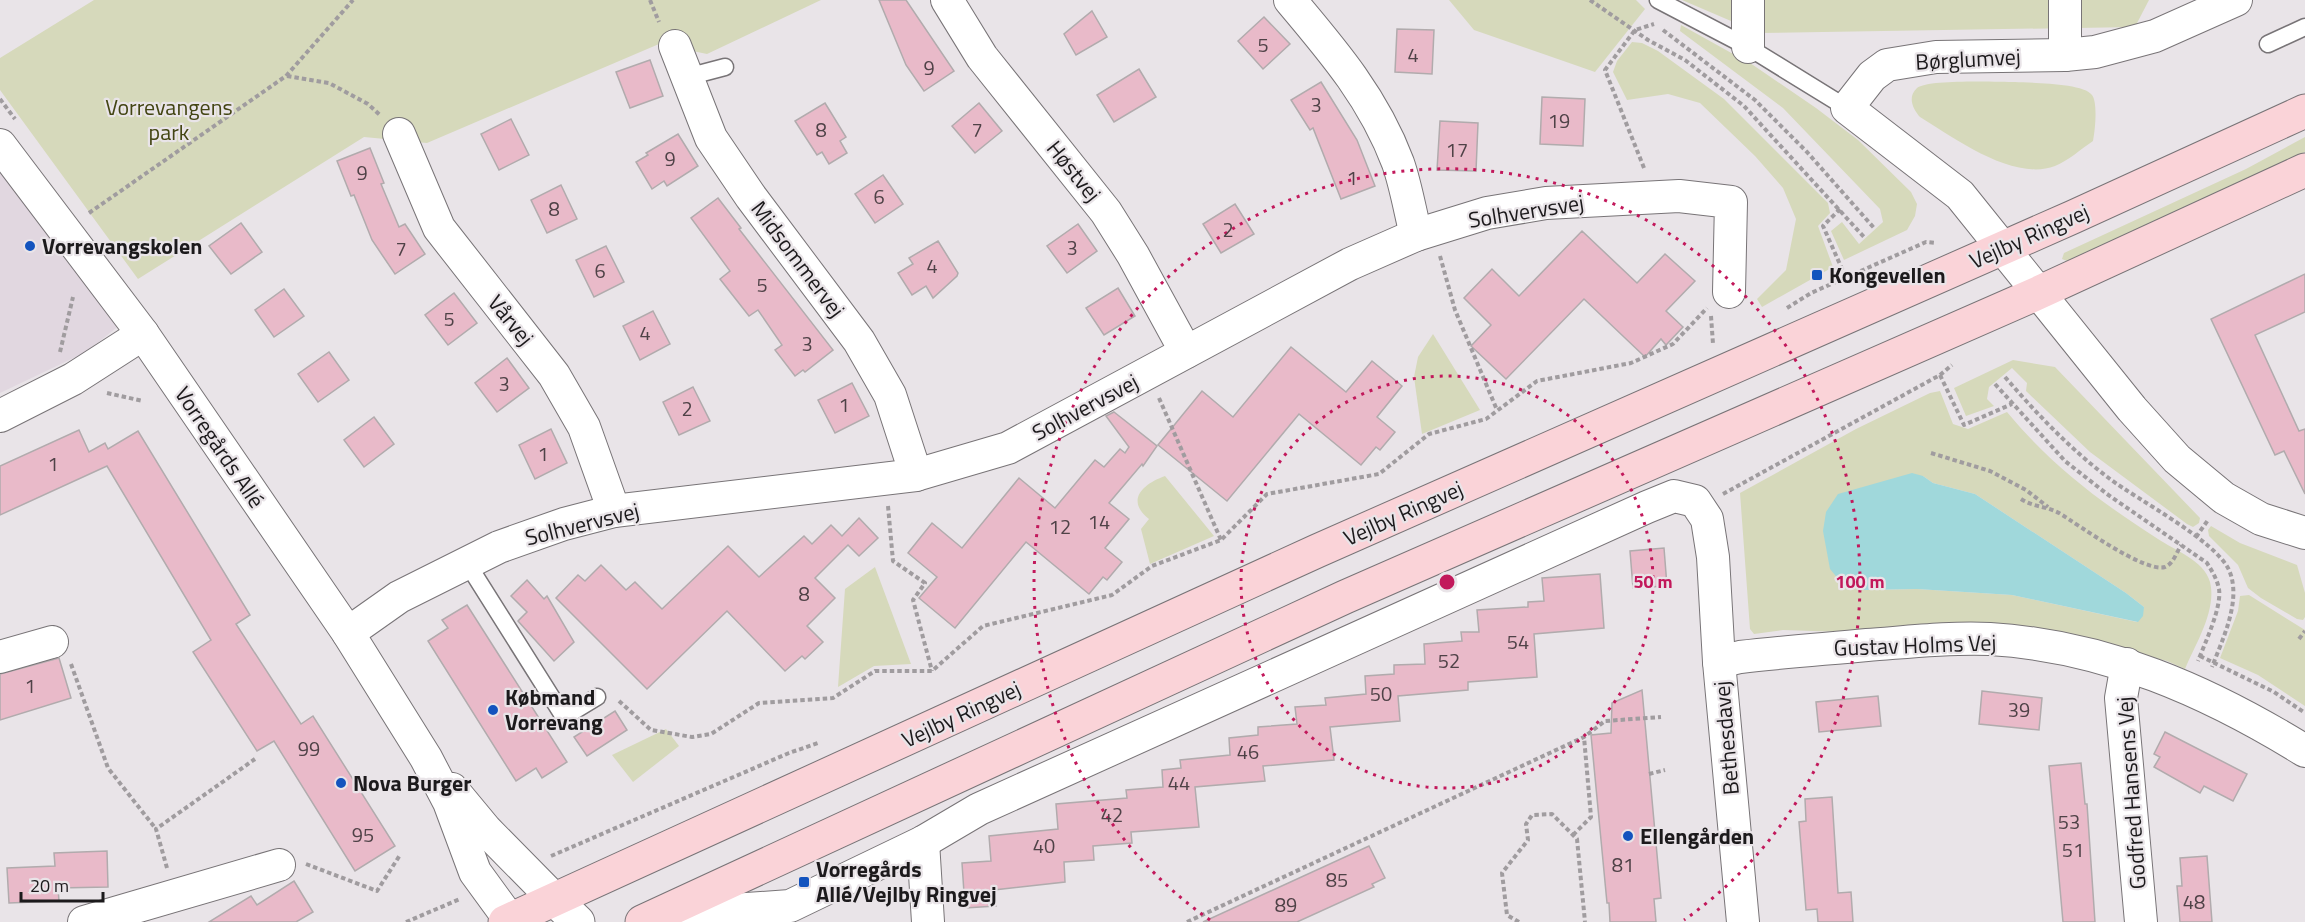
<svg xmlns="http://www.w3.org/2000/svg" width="2305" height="922" font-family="'Titillium Web',sans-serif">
<rect width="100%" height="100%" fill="#e9e4e8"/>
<polygon fill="#e1d7e0" points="0,168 121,324 86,352 0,393"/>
<g fill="#d6d9bb" fill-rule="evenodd">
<polygon points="94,0 821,0 707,54 659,44 427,143 364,137 138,279 0,90 0,58"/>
<polygon points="1449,0 1636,0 1645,9 1595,72 1474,30"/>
<polygon points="1682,0 2149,0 2135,27 1759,33"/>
<polygon points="1681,25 1753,65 1816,108 1858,140 1911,192 1917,204 1915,216 1907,230 1844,260 1831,231 1842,222 1859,244 1883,222 1880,209 1783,108 1680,31"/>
<polygon points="1632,42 1642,43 1658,51 1724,99 1828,203 1830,213 1818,226 1833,267 1762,307 1757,299 1786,270 1796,219 1783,188 1755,156 1700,103 1668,94 1627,100 1613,72 1617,61"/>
<path d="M2015,82C2031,83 2084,83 2092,95C2098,103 2095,131 2093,141C2081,149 2068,161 2055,166C2014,182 1954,138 1920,117C1913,109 1907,97 1917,88C1928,79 1998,82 2015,82Z"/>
<polygon points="2305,137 2305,152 2067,261 2062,259 2064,253 2246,169"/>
<polygon points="1433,334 1480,410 1422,434 1414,377 1418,357"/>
<polygon points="2013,360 2055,367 2200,518 2199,523 2193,527 2187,524 2090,452 2026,391 2027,383 2012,368 1989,387 1987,399 1994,406 1966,416 1954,388"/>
<path d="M1940,391L1953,424L1968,429L2007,412C2051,465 2100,502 2158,539C2174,550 2204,560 2210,582C2217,610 2196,643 2185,669L2167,661L2086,640L1783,630L1754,634L1750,629L1740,493L1856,429L1930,393ZM1923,476L1933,483L1975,494L2126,593L2144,607L2137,622L2012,595L1917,589L1862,590Z"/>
<path d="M1165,476L1214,536L1150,564L1141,529L1149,519C1125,500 1143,484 1165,476Z"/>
<polygon points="2211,526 2240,543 2297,565 2305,593 2305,617 2303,620 2297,619 2261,598 2248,588 2238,565 2209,536 2208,530"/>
<polygon points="875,567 911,664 874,666 838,687 845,589"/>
<polygon points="2249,595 2305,630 2305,706 2258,675 2220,658 2238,611 2240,596"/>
<polygon points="666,729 679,746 633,782 612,755"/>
</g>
<polygon fill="#a0d8db" points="1912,473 1923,476 1933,483 1975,494 2126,593 2144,607 2143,616 2138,622 2012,595 1917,589 1862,590 1840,581 1830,569 1823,531 1826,512 1838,494"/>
<g fill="#e9bac9" stroke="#b1abad" stroke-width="1.5">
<polygon points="879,0 906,0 954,71 924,91 906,65"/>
<polygon points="1092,11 1107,37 1076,55 1064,34"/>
<polygon points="1264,17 1290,44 1263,69 1238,41"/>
<polygon points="1397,29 1434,30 1432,74 1395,72"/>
<polygon points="650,60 663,96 630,108 616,72"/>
<polygon points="1139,69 1156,97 1114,122 1097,95"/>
<polygon points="1321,82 1357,140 1375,186 1341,199 1313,128 1310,130 1291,100"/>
<polygon points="1542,97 1585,99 1583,146 1540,144"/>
<polygon points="825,103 846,137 840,141 847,153 829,164 822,152 817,155 795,121"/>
<polygon points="979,103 1002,131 975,153 952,126"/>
<polygon points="511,119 529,155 499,170 481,134"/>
<polygon points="1440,121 1478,123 1476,171 1437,170"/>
<polygon points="678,134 698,166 667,186 664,181 652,189 636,162 648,155 646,153"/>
<polygon points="370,148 384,183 381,184 399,227 405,224 425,254 395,274 372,240 354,195 351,196 337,161"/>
<polygon points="883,175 903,204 875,223 855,194"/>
<polygon points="561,185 577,219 547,233 531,200"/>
<polygon points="718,198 741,228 739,229 833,350 805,372 803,370 795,376 775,350 782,345 758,310 749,316 720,279 730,271 691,218"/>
<polygon points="1235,204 1254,234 1221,253 1203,224"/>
<polygon points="241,223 262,252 231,274 209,246"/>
<polygon points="1078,224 1097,251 1067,273 1047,246"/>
<polygon points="1582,231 1637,283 1665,254 1695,281 1666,311 1683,327 1666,345 1661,339 1645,357 1584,299 1506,379 1471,346 1491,325 1464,298 1492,269 1519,296"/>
<polygon points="938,241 958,273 957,276 933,298 926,286 912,295 898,273 913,264 909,258"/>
<polygon points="606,246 624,282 594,297 576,260"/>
<polygon points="2305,274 2305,312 2255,335 2299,431 2305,429 2305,494 2284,451 2275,455 2211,319"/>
<polygon points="1118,288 1135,316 1104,335 1086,308"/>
<polygon points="284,289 304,316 274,337 255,310"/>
<polygon points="454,293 477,323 448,345 425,315"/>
<polygon points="653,311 670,344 640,360 623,326"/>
<polygon points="1291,347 1346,392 1372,361 1402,386 1377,417 1395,432 1380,450 1376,447 1361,465 1299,414 1227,501 1158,445 1202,391 1233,417"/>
<polygon points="329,352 349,380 318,402 298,374"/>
<polygon points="507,358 529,388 497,412 475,383"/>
<polygon points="852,383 869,416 835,433 818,400"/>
<polygon points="693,387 710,421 679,435 663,402"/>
<polygon points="1114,412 1157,446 1143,466 1142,464 1109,503 1129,519 1105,548 1122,562 1107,580 1103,577 1089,594 1026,542 955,628 919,598 937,577 908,553 932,523 962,548 1019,478 1055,508 1095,460 1104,467 1120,449 1125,453 1129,447 1106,416"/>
<polygon points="374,417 394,444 364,467 344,440"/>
<polygon points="551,429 567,463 535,479 519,445"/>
<polygon points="79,430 89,452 105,443 108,449 138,431 250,615 236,624 301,724 313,716 395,846 355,871 274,741 257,751 193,652 211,640 107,466 0,515 0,466"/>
<polygon points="859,518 878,538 859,556 848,545 815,578 835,598 807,626 823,642 805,659 802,656 785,671 727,611 647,689 556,598 578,575 585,581 601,565 626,590 635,582 662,609 728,546 759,577 804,536 812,544 831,525 842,536"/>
<polygon points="1664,548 1667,586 1633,588 1630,551"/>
<polygon points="1600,574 1604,628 1534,634 1537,677 1468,682 1468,690 1398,696 1400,721 1330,727 1334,760 1263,766 1265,781 1195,787 1199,827 1131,832 1132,843 1093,846 1094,860 1064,862 1065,882 994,890 996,906 965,908 962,863 991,861 989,836 1058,829 1056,804 1127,798 1126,790 1163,787 1162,770 1181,768 1180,760 1230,755 1229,738 1258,735 1258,727 1297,724 1295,707 1326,705 1325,698 1366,694 1365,676 1394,674 1394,665 1425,664 1424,644 1462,641 1461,632 1479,632 1477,610 1528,607 1528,602 1544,601 1542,578"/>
<polygon points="527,580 544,599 547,596 574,642 554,661 518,621 527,612 511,596"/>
<polygon points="467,605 567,762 542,778 536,768 516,781 428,641 448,628 442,620"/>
<polygon points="59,658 71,698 0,720 0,674"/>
<polygon points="1642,690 1661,898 1654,899 1656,922 1610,922 1609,903 1607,903 1591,735 1611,733 1612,703"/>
<polygon points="1982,691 2042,698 2039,730 1979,724"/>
<polygon points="1878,696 1881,726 1819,732 1816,702"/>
<polygon points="615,711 627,730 587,756 574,737"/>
<polygon points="2165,732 2247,774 2233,801 2204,786 2200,793 2154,767 2160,757 2154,754"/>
<polygon points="2081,763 2085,804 2087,804 2095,922 2063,922 2049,766"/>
<polygon points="1832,797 1838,893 1851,892 1853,922 1818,922 1817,909 1806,910 1799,822 1806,821 1805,799"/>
<polygon points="1369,846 1385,878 1372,884 1374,887 1297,922 1203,922"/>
<polygon points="107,851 108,887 58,888 59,901 9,903 7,868 55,866 54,853"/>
<polygon points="2207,856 2212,922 2180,922 2177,886 2182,886 2180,858"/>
<polygon points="294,881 313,912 296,922 209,922 251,896 257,905"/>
</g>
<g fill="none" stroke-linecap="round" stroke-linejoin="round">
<defs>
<g id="service">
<polyline points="1658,0 1748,47 1847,108"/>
<polyline points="2268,44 2305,27"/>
<polyline points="687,77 725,67"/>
<polyline points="467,563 564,717 597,697"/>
</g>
<g id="minor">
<polyline points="947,0 982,57 1106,212 1133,255 1186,352"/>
<path d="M1290,0C1334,52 1374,99 1398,163C1406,186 1410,211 1416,235"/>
<polyline points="2065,0 2065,55"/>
<polyline points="2236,0 2155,36 2095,52 2065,55 1936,57 1887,65 1872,76 1847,108 1960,195 2132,409 2177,459 2224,498 2261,519 2305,533"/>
<polyline points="675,46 711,138 751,197 859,341 890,395 916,475"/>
<polyline points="1748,47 1748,0"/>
<polyline points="399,134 439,228 554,375 584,427 614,511"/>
<polyline points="0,145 143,334 348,633 426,758 449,802 475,872 510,920"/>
<polyline points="0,416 73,379 143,334"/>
<polyline points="348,633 399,597 499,547 564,524 614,511 916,475 1008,448 1350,264 1416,235 1487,213 1546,203 1679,196 1731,202 1729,292"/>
<polyline points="0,657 52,642"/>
<path d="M1719,662L1740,657C1782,652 1825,649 1867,645C1908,642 1950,637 1990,639C2106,646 2208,691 2305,751"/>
<polyline points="2127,664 2121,698 2141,922"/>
<polyline points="452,789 486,830 555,900"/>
<polyline points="923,842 928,922"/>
<polyline points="660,915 790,906 923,842 979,809 1647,507 1674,496 1695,501 1707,519 1713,557 1719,662 1743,922"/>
<polyline points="84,922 279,865"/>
</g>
<polyline id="tertiary" points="555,900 578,922"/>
<g id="secondary">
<polyline points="505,922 1317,551 2073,217 2305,111"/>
<polyline points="642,922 1345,597 2038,293 2305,170"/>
</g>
</defs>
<use href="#service" stroke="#787477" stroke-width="19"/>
<use href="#minor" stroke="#787477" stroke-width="34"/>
<use href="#tertiary" stroke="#787477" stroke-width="35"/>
<use href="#secondary" stroke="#787477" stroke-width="35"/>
<g stroke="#a09c9f" stroke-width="4" stroke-dasharray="4.5 3" stroke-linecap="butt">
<polyline points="650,0 659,22"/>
<polyline points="1590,0 1648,40 1685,60 1744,106 1864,237"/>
<polyline points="1663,30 1755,100 1807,152 1874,228"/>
<polyline points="287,76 329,83 368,104 380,115"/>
<polyline points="0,99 15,119"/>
<polyline points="1644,168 1605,70 1635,30 1654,24"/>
<polyline points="1840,209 1823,226 1846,278"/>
<polyline points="89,213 286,76 353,0"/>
<polyline points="1440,256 1455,310 1497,410"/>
<polyline points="1787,308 1811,293 1926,242 1936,243"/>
<polyline points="1711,316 1713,344"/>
<polyline points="60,352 73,297"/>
<polyline points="1940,375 1964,425 2012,404"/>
<path d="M2005,377C2037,414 2071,450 2110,479C2138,500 2215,540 2229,570C2242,600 2223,638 2212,667"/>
<path d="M1995,384L2065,461L2107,494L2207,563C2212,571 2217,579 2219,589C2222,607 2205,643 2198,661"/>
<polyline points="107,393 143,401"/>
<polyline points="1159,398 1221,540"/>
<polyline points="1931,453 1990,471 2026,490 2048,507"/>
<polyline points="1723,494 1940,375 1952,365"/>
<path d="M2021,499C2033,507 2046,506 2059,513C2079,525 2144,573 2165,567C2173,564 2177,552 2181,545"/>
<polyline points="888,506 893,561 925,583 913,600 932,671"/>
<polyline points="2196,537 2208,520"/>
<polyline points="2299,639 2305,631"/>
<polyline points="2200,656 2274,692 2305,713"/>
<polyline points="71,664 108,768 156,829"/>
<polyline points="619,701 651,730 692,737 711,734 759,703 833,698 875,671 932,671 983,626 1112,595 1152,566 1221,540 1267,494 1379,474 1429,434 1486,419 1537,381 1631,363 1673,344 1707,308"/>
<polyline points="1649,774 1665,770"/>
<polyline points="1573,835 1591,817 1584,737"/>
<polyline points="551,856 789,753 818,743"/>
<polyline points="306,864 377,891 400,855"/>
<polyline points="167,868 156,829 255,759"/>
<polyline points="406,922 460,899"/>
<polyline points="1187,922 1584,737 1605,721 1661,717"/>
<polyline points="1519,922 1507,915 1502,873 1528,840 1526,824 1532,815 1552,814 1577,839 1585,922"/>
</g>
<use href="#service" stroke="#fff" stroke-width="16"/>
<use href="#minor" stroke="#fff" stroke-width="32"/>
<use href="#tertiary" stroke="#fff" stroke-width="33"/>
<use href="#secondary" stroke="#fad3d8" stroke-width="33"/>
</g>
<g fill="none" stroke="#c2185b" stroke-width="3" stroke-dasharray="3 6">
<circle cx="1447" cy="582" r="206"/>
<path d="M1210 920A413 413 0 1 1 1684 920"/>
</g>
<g fill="#1353be" stroke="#e9e4e8" stroke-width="2">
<circle cx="30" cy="246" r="6"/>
<rect x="1811" y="269" width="12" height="12" rx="3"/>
<circle cx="493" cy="710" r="6"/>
<circle cx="341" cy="783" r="6"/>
<circle cx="1628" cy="836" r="6"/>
<rect x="798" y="876" width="12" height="12" rx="3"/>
</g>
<g text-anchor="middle" stroke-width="4.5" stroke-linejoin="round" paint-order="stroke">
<g font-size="20" fill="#4f4247">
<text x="1263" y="52">5</text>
<text x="1413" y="62">4</text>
<text x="929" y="75">9</text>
<text x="1316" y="112">3</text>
<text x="1559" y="128">19</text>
<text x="821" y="137">8</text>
<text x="977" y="137">7</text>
<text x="1457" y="157">17</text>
<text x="670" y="166">9</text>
<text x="362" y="180">9</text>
<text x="1352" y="185">1</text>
<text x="879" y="204">6</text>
<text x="554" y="216">8</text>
<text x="1228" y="237">2</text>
<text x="1072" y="255">3</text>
<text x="401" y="256">7</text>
<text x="932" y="273">4</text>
<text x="600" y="278">6</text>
<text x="762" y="292">5</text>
<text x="449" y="326">5</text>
<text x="645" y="340">4</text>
<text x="807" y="351">3</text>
<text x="504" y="391">3</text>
<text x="844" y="412">1</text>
<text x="687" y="416">2</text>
<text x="543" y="461">1</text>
<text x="53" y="471">1</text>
<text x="1099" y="529">14</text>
<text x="1060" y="534">12</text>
<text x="804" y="601">8</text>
<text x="1518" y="649">54</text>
<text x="1449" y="668">52</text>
<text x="30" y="693">1</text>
<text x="1381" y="701">50</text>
<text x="2019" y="717">39</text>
<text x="309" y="756">99</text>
<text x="1248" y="759">46</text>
<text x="1179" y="790">44</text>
<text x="1112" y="822">42</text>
<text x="2069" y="829">53</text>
<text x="363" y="842">95</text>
<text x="1044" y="853">40</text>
<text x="2073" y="857">51</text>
<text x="1623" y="872">81</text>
<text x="1337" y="887">85</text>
<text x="2194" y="909">48</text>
<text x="1286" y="912">89</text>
</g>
<g font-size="22" fill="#1c1a1c" stroke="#e9e4e8">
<text transform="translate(1968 59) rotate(-3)" y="8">Børglumvej</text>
<text transform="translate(1074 171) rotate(51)" y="8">Høstvej</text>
<text transform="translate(1526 211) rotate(-9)" y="8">Solhvervsvej</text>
<text transform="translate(2029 236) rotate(-24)" y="8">Vejlby Ringvej</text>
<text transform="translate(798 259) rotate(53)" y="8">Midsommervej</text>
<text transform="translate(511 320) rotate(51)" y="8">Vårvej</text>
<text transform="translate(1085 407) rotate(-28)" y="8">Solhvervsvej</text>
<text transform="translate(220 447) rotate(56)" y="8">Vorregårds Allé</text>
<text transform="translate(1403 513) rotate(-24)" y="8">Vejlby Ringvej</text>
<text transform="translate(582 524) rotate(-14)" y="8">Solhvervsvej</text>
<text transform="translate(1915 645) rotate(-2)" y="8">Gustav Holms Vej</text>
<text transform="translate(961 714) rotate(-25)" y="8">Vejlby Ringvej</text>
<text transform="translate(1726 738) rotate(-95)" y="8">Bethesdavej</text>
<text transform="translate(2131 793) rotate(-94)" y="8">Godfred Hansens Vej</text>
</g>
<g font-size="22" fill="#434513" stroke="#e9e4e8">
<text x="169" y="115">Vorrevangens<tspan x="169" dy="25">park</tspan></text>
</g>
<g font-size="22" font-weight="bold" fill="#1c1a1c" stroke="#e9e4e8" text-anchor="start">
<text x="42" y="254">Vorrevangskolen</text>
<text x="1829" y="283">Kongevellen</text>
<text x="505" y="705">Købmand<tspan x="505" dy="25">Vorrevang</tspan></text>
<text x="353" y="791">Nova Burger</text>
<text x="1640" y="844">Ellengården</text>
<text x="816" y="877">Vorregårds<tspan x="816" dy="25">Allé/Vejlby Ringvej</tspan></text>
</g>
</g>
<circle cx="1447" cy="582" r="9" fill="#c2185b" stroke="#e9e4e8" stroke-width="3"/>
<g font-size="18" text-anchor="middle" font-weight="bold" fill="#c2185b" stroke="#e9e4e8" stroke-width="4.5" stroke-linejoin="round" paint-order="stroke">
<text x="1653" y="588">50 m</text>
<text x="1860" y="588">100 m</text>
</g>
<path d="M21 892v9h82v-9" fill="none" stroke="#1c1a1c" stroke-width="3"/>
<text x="30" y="892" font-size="18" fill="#1c1a1c" stroke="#e9e4e8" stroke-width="4.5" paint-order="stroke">20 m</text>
</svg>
